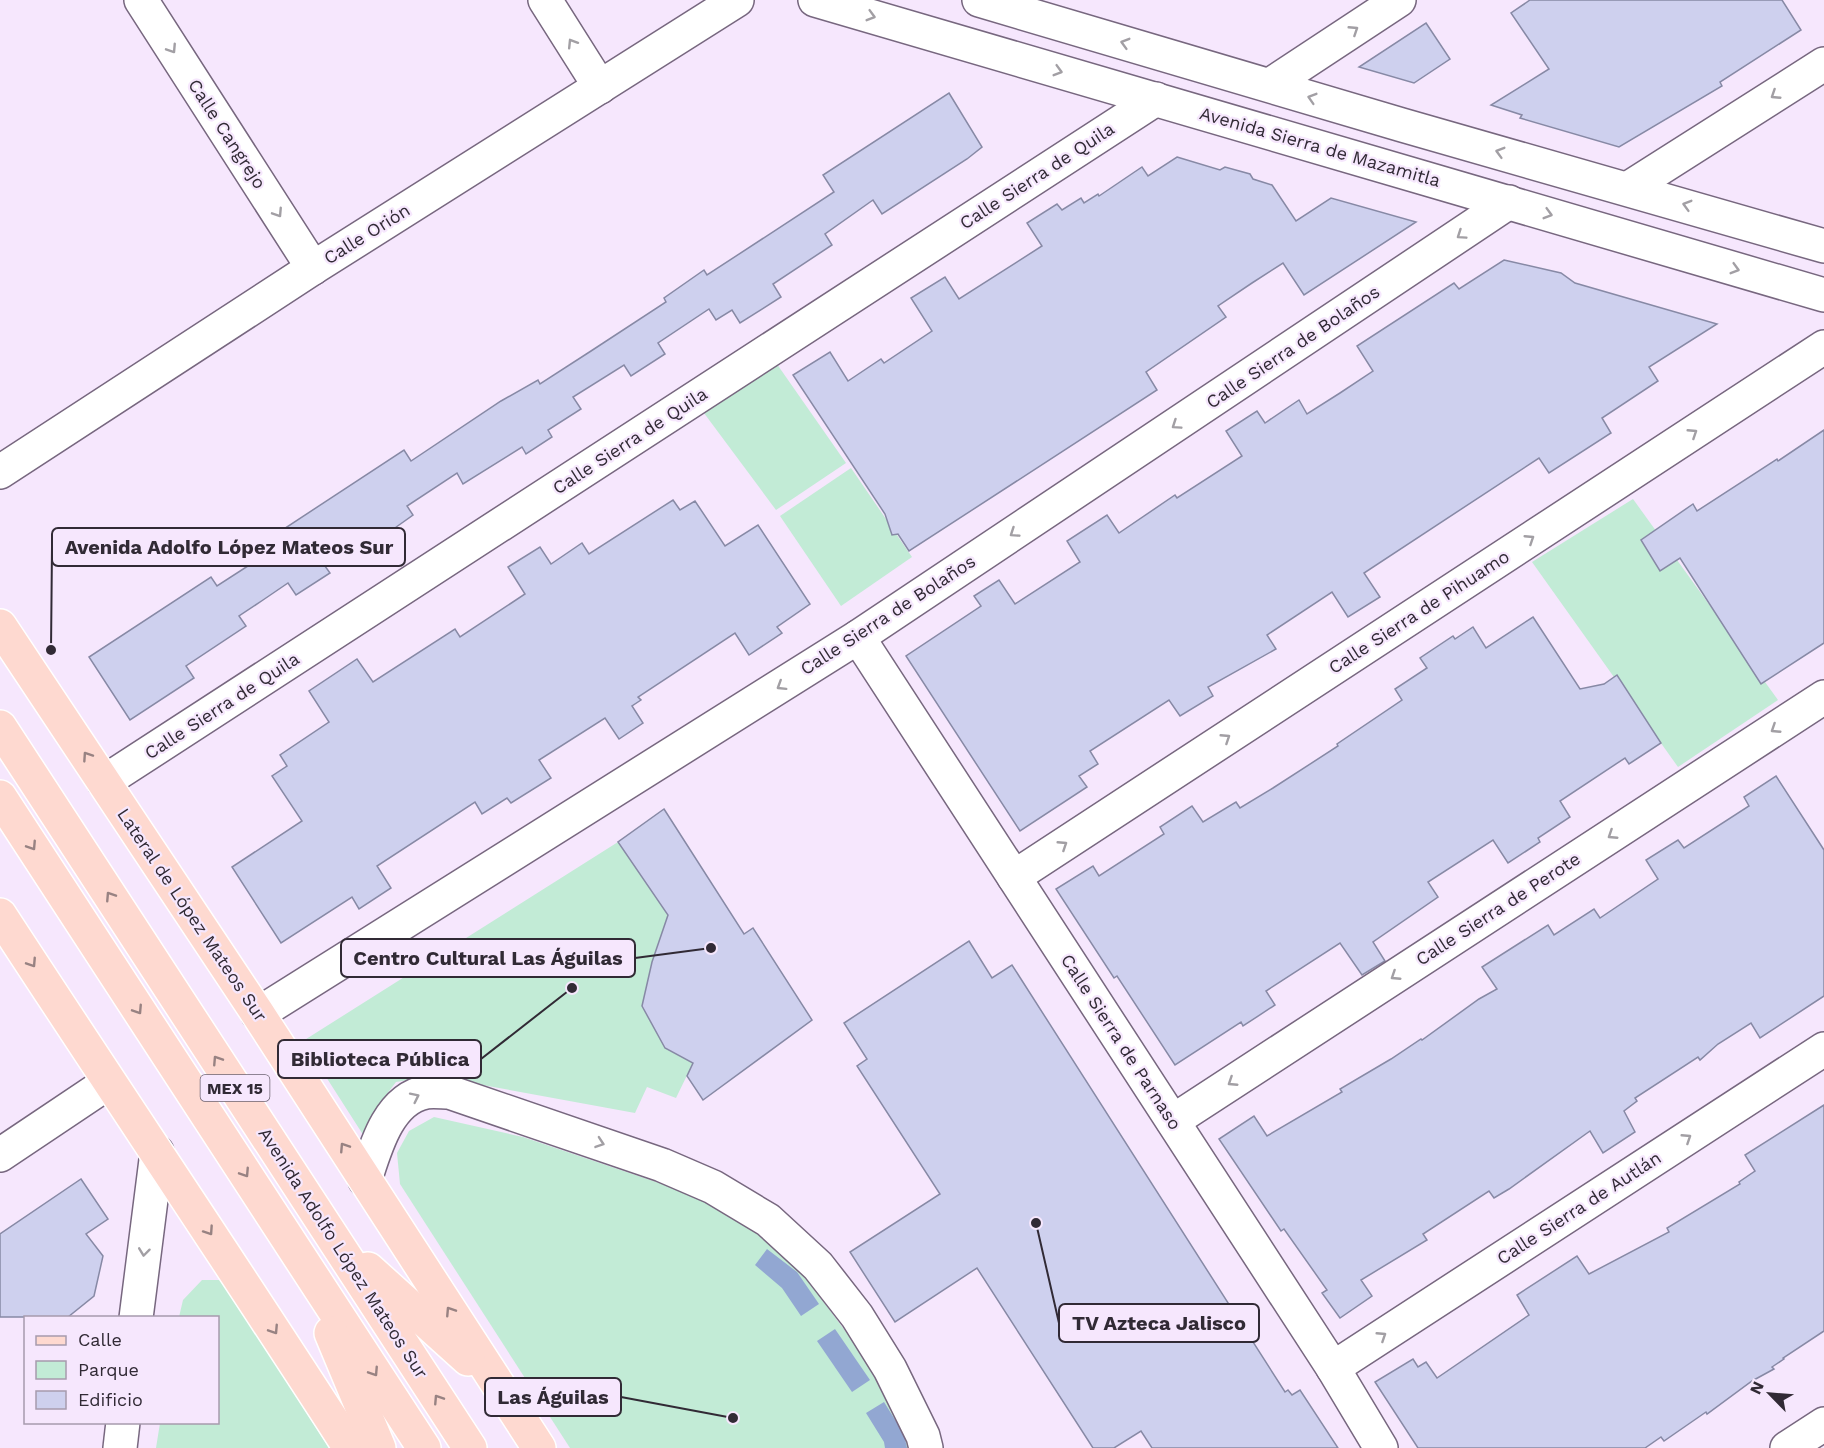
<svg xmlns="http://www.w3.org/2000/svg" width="1824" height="1448" font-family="'Work Sans',sans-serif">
<rect width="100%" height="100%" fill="#f6e7fd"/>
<g fill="#c2ebd6">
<polygon points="772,357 846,463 776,510 698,405"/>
<polygon points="851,468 912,557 841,606 780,516"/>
<polygon points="1633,499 1778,700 1678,767 1532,562"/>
<polygon points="618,842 668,915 652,962 642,1006 665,1048 693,1063 676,1098 647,1087 635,1113 433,1076 396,1082 381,1102 369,1144 303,1041"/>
<polygon points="434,1117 523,1137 680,1190 734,1212 784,1251 817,1293 864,1356 900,1414 911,1448 570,1448 400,1184 397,1153 409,1131"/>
<polygon points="202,1280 221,1280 329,1448 156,1448 160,1423 218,1422 218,1318 179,1317 183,1300"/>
</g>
<g fill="#92a7d2">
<polygon points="767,1249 797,1272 819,1304 801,1316 782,1288 755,1265"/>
<polygon points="835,1329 870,1380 852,1392 817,1341"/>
<polygon points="884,1402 904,1434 907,1448 885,1448 884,1442 866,1413"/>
</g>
<g fill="#ced0ee" stroke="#8789a5" stroke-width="1.5">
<polygon points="1530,0 1782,0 1801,30 1720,82 1722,86 1619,147 1520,118 1522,115 1491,105 1549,69 1511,13"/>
<polygon points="1426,23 1450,59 1414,83 1359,67"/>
<polygon points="949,93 982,147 967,159 882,214 873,200 825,234 832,245 773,284 781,297 740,323 732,310 716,320 709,309 658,343 665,354 631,376 624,365 573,397 581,409 548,430 552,437 526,454 522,447 463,484 457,473 407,506 413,515 392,530 380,538 373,528 322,562 330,573 296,595 288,583 263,600 239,616 246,626 186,666 194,678 130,720 89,657 211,577 217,586 268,553 261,544 404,450 411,461 501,401 538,380 540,384 591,351 666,302 664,298 704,270 707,275 834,192 823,175"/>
<polygon points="1177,157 1220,170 1225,167 1250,174 1253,179 1272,185 1296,221 1331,198 1416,222 1304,295 1283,263 1252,283 1218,306 1226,317 1146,372 1157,390 909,551 898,534 892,535 885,514 793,375 830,352 848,381 881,359 884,363 932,331 911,298 945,277 959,299 1042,246 1027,223 1057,204 1062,210 1081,198 1084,203 1098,194 1099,196 1142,167 1148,176"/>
<polygon points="1504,260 1561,273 1575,283 1717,324 1649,367 1658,381 1602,418 1611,433 1549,473 1539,458 1364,573 1380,597 1348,617 1332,592 1267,635 1276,649 1208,687 1213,696 1180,716 1169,700 1090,751 1098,764 1079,776 1087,787 1020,831 906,656 981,606 974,596 999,580 1015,604 1080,562 1067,541 1107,515 1119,533 1175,495 1177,498 1242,456 1226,431 1257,411 1265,423 1299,400 1307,414 1340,393 1373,371 1357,346 1454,283 1459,289"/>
<polygon points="1824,430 1824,643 1761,684 1680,558 1660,571 1641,540 1693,504 1697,511 1777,459 1778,461"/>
<polygon points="673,500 680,510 695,501 725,546 758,525 810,604 777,627 782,633 749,655 735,633 638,697 641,700 632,706 643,723 619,739 605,718 539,760 551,778 511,803 507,798 482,814 475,802 377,866 391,888 359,909 352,897 281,943 232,867 302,821 272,776 287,766 280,755 329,722 309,691 357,659 373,682 455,629 460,637 525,594 508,567 540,547 551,564 582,543 589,554"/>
<polygon points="1533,617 1580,689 1604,684 1617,675 1661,743 1629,764 1625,758 1560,801 1570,817 1538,838 1540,842 1508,863 1493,840 1428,882 1438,897 1373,942 1385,961 1362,975 1340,943 1266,991 1275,1005 1243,1026 1241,1022 1175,1065 1117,976 1114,978 1056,889 1093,866 1099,876 1164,834 1160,827 1192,806 1203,822 1236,802 1240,808 1273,788 1338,746 1337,744 1402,700 1395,689 1427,668 1420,658 1453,636 1455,639 1473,627 1486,648"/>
<polygon points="1776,776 1824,850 1824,996 1760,1038 1751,1023 1718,1044 1700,1060 1698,1057 1635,1098 1637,1101 1624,1111 1635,1132 1603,1153 1590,1131 1509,1189 1494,1198 1489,1191 1423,1234 1427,1240 1361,1280 1372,1296 1340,1318 1322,1293 1327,1290 1284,1229 1281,1231 1219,1139 1254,1116 1267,1136 1342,1092 1340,1089 1391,1059 1421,1039 1422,1040 1479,999 1497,989 1482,967 1548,925 1554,935 1594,909 1600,918 1658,879 1646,860 1678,840 1684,848 1749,806 1744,797"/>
<polygon points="664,809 744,934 753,928 812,1020 703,1100 687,1076 693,1063 665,1048 642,1006 652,962 668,915 618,842"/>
<polygon points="969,941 992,978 1012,965 1285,1392 1288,1390 1292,1395 1300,1390 1338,1448 1152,1448 1141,1431 1114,1448 1093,1448 977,1268 895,1322 850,1252 940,1194 857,1066 867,1059 844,1023"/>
<polygon points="1824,1105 1824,1331 1783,1358 1784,1359 1772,1367 1774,1369 1752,1381 1707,1414 1706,1412 1664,1441 1661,1437 1645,1448 1418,1448 1375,1382 1413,1359 1418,1367 1426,1362 1437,1378 1529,1315 1517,1295 1577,1256 1589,1274 1669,1232 1667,1228 1740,1184 1739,1182 1755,1171 1745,1155"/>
<polygon points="81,1179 108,1219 86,1234 103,1256 94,1296 68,1317 0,1317 0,1234"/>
</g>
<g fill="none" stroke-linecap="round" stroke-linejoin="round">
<defs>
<g id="minor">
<polyline points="141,0 313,268"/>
<polyline points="545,0 600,87"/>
<polyline points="815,0 1824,295"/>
<polyline points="979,0 1402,125 1824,246"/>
<polyline points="1270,85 1399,0"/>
<polyline points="1629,188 1824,64"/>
<polyline points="0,472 313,268 737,0"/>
<polyline points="858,637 1333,1368 1381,1448"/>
<polyline points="104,782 1156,99"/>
<polyline points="1014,877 1824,347"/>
<polyline points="258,1014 858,637 1509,202"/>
<polyline points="1173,1121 1824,697"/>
<polyline points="0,1155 109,1082"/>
<path d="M365,1180C375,1149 388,1099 426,1092C433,1091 442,1092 449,1092L662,1165L713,1187L768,1220L818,1266L857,1316L890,1369L923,1436L926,1448"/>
<polyline points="136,1318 157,1152"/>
<polyline points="1333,1368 1824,1049"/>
<polyline points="120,1448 123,1422"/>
<polyline points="1787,1448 1824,1424"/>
</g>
<g id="major">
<polyline points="0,626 258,1014 539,1448"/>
<polyline points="0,727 470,1448"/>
<polyline points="0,797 424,1448"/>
<path d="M0,915C116,1093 235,1269 350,1448"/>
<polyline points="368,1269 468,1359"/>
<polyline points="331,1333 379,1448"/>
</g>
</defs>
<use href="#minor" stroke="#77677f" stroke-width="36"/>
<use href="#major" stroke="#fff" stroke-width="36"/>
<use href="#minor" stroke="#fff" stroke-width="33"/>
<use href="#major" stroke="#fed9d0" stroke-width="33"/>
</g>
<defs><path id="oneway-chevron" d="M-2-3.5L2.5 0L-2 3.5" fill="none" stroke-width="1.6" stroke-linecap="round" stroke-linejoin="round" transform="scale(1.5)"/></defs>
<g stroke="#a29fa4">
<use href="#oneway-chevron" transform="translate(871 16) rotate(16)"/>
<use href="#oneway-chevron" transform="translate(1354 30) rotate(-33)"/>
<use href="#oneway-chevron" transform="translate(572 43) rotate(-122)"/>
<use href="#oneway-chevron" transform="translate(1125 43) rotate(-164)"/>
<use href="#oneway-chevron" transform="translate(172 49) rotate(57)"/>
<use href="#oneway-chevron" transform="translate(1058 71) rotate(16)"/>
<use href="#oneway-chevron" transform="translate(1775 95) rotate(147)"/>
<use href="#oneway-chevron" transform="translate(1312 98) rotate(-163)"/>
<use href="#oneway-chevron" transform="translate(1500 152) rotate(-164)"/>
<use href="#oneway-chevron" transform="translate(1687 205) rotate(-164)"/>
<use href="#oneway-chevron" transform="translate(278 213) rotate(57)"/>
<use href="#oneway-chevron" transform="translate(1548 214) rotate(16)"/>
<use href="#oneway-chevron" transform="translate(1461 235) rotate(146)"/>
<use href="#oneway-chevron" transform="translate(1735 269) rotate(16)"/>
<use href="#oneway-chevron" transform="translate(1176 425) rotate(146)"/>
<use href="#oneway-chevron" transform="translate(1693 433) rotate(-33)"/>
<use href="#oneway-chevron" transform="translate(1014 533) rotate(146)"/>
<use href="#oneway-chevron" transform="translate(1530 539) rotate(-33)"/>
<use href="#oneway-chevron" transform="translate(781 686) rotate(148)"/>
<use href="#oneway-chevron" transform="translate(1775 729) rotate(147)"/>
<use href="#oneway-chevron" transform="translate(1226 738) rotate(-33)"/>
<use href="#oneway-chevron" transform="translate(1612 835) rotate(147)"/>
<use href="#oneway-chevron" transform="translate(1063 845) rotate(-33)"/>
<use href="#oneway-chevron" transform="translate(1395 976) rotate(147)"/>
<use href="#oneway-chevron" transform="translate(1232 1082) rotate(147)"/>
<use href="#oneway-chevron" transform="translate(415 1097) rotate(-26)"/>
<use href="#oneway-chevron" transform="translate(1687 1138) rotate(-33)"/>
<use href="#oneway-chevron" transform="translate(600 1143) rotate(19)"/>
<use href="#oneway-chevron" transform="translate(144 1252) rotate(97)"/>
<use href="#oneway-chevron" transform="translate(1382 1336) rotate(-33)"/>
</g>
<g stroke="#988282">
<use href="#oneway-chevron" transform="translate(87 756) rotate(-124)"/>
<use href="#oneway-chevron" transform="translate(32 846) rotate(57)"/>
<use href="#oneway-chevron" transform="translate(110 896) rotate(-123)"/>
<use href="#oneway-chevron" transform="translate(32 963) rotate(57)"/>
<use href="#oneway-chevron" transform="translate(138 1010) rotate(57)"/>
<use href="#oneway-chevron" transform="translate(217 1060) rotate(-123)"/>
<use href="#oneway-chevron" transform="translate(344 1147) rotate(-123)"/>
<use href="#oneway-chevron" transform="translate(245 1173) rotate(57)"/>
<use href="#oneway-chevron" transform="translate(209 1231) rotate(56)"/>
<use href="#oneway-chevron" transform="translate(450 1311) rotate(-123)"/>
<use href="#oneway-chevron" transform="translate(274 1330) rotate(57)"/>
<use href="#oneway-chevron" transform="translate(374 1372) rotate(57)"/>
<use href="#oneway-chevron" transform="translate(438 1399) rotate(-123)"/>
</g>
<g text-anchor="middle" stroke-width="4.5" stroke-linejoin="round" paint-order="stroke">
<rect fill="#f6e7fd" stroke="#6c6371" stroke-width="1.5" x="200.5" y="1075" width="69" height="26" rx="4.5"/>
<g font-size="16" font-weight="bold" fill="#312a35">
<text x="235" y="1094">MEX 15</text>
</g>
<g font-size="18" fill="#312a35" stroke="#f6e7fd">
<text transform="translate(227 134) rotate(57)" y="6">Calle Cangrejo</text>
<text transform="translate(1320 147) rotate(16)" y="6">Avenida Sierra de Mazamitla</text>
<text transform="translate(1037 176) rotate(-33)" y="6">Calle Sierra de Quila</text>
<text transform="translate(367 234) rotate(-32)" y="6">Calle Orión</text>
<text transform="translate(1293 347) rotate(-34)" y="6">Calle Sierra de Bolaños</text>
<text transform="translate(630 441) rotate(-33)" y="6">Calle Sierra de Quila</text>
<text transform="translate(1419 612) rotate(-33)" y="6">Calle Sierra de Pihuamo</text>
<text transform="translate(888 615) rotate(-33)" y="6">Calle Sierra de Bolaños</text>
<text transform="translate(222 706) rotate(-33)" y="6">Calle Sierra de Quila</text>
<text transform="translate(1498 909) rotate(-33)" y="6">Calle Sierra de Perote</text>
<text transform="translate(192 915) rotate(56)" y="6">Lateral de López Mateos Sur</text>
<text transform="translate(1121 1042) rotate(57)" y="6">Calle Sierra de Parnaso</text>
<text transform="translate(1579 1208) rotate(-33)" y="6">Calle Sierra de Autlán</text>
<text transform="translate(343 1253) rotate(57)" y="6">Avenida Adolfo López Mateos Sur</text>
</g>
</g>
<path fill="none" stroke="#312a35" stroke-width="2" d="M51 650L52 547M711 948L635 958M572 988L481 1059M1036 1223L1059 1323M733 1418L621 1397"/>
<g fill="#312a35" stroke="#f6e7fd" stroke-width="2">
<circle cx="51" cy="650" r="6"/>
<circle cx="711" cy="948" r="6"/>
<circle cx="572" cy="988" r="6"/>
<circle cx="1036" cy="1223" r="6"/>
<circle cx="733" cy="1418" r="6"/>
</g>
<g fill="#f6e7fd" stroke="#312a35" stroke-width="2">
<rect x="52" y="528" width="353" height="38" rx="6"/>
<rect x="341" y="939" width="294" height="38" rx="6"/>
<rect x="278" y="1040" width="203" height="38" rx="6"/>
<rect x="1059" y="1304" width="200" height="38" rx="6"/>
<rect x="485" y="1378" width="136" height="38" rx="6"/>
</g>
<g font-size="20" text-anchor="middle" font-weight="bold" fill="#312a35">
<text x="229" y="554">Avenida Adolfo López Mateos Sur</text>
<text x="488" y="965">Centro Cultural Las Águilas</text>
<text x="380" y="1066">Biblioteca Pública</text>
<text x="1159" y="1330">TV Azteca Jalisco</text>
<text x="553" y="1404">Las Águilas</text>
</g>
<rect x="24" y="1316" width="195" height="108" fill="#f6e7fd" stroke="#a79bad" stroke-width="1.5"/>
<rect x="36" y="1336" width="30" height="9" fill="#fed9d0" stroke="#a79bad" stroke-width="1.5"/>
<text x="78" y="1346" font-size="18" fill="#312a35">Calle</text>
<rect x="36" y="1361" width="30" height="18" fill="#c2ebd6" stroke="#a79bad" stroke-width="1.5"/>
<text x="78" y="1376" font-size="18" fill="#312a35">Parque</text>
<rect x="36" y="1391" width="30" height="18" fill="#ced0ee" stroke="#a79bad" stroke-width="1.5"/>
<text x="78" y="1406" font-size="18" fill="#312a35">Edificio</text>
<g transform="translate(1770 1394) rotate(295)" stroke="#f6e7fd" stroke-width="4.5" paint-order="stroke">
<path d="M0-4.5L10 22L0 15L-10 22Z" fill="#312a35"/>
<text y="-9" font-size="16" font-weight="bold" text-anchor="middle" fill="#312a35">N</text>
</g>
</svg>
